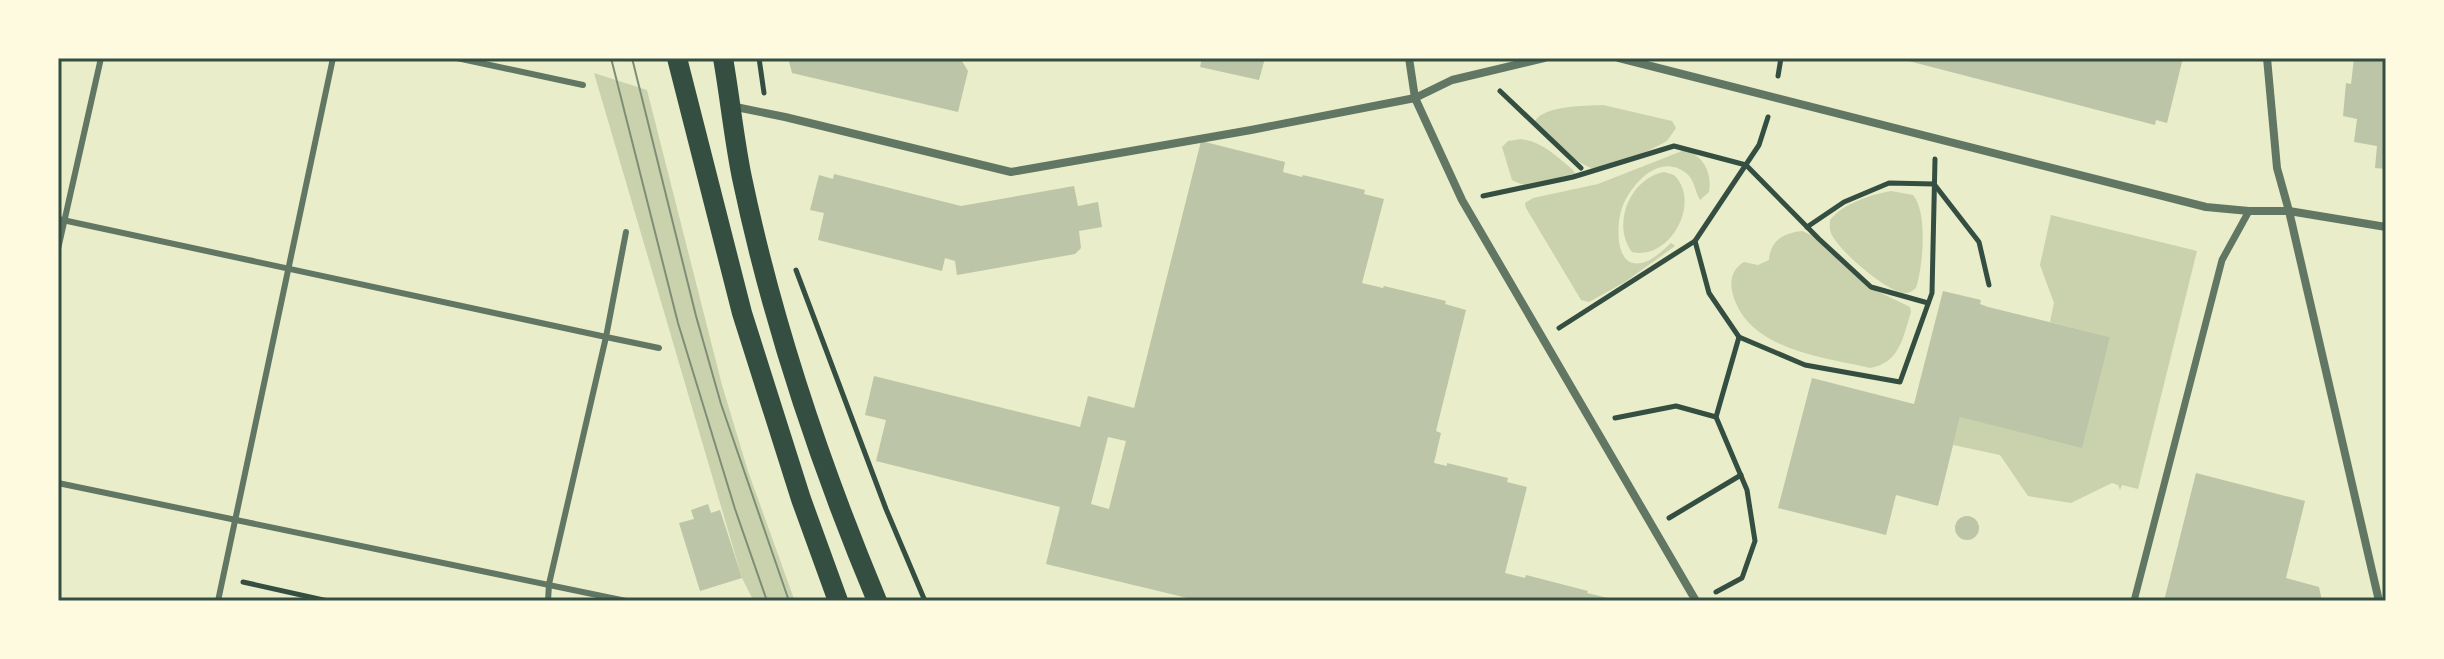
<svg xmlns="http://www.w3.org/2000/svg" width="2444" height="659" font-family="Commissioner,sans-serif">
<rect width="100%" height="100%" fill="#e9edc9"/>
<g fill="#cad2ad">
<polygon points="594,73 647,90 722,385 748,471 794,599 753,600 742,578"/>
<path d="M1603,105L1672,121L1676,128L1667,141L1621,165L1591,168C1575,161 1542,137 1535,121C1545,105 1585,106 1603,105Z"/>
<path d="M1521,139C1543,142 1556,156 1572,169L1575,173L1572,179L1567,181C1549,184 1529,190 1512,180L1502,147L1508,141Z"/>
<path d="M1682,151H1690C1705,160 1712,174 1709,192L1700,200C1695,192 1695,180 1686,173C1661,153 1634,181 1624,203C1616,218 1613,269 1641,263C1653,261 1663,250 1671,243L1675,246L1625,282L1589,302L1581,300L1526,208L1525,203L1533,198L1598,184Z"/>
<path d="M1664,172L1674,175C1702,202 1670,261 1632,252C1611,225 1630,178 1664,172Z"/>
<path d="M1891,191L1913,195C1928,213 1923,266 1916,288C1912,291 1910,293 1905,293C1886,292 1837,249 1831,233C1829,227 1830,225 1830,220C1844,203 1870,195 1891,191Z"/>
<polygon points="2051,215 2197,251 2138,489 2122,485 2120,490 2118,485 2112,483 2071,503 2028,496 2000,455 1953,445 1960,417 2110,337 2050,322 2054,303 2040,265"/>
<path d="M1802,231L1816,237L1877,291L1910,307L1911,312C1903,337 1900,363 1870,368C1822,357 1749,350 1733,295C1729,281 1732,269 1744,262L1758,265L1769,260C1770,241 1783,233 1802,231Z"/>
</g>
<g fill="#bcc5a7" fill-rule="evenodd">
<polygon points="788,58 960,58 968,71 958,112 792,73"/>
<polygon points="1202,58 1265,58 1259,80 1200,67"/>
<polygon points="1897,58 2100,58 2112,61 2113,58 2183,58 2167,123 2156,120 2155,125"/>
<polygon points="2354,58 2386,58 2386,169 2375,168 2377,146 2354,142 2357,119 2343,116 2346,83 2351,84"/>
<path d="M1201,141L1285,162L1283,172L1302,177L1303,175L1365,190L1364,194L1384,199L1362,283L1383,288L1384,286L1446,301L1445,304L1466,310L1436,431L1441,433L1434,463L1447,466V463L1508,478L1507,482L1527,487L1505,573L1525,578L1526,575L1588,591L1587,593L1608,598L1607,601H1200L1046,564L1060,507L876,461L886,420L865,415L874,376L1080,427L1088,396L1134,408ZM1108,437L1126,441L1109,509L1091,504Z"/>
<polygon points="834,174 961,206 1074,186 1078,206 1098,202 1102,227 1079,231 1081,248 1075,254 957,275 955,261 945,258 942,271 818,240 824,213 810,210 819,175 833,179"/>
<polygon points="1943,291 1981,300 1980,304 1988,307 2110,337 2082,448 1960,417 1938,506 1896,495 1886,535 1778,508 1812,378 1914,404"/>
<polygon points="2196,473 2305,501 2286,578 2319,587 2322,601 2164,601"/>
<polygon points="708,504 711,513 720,510 742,578 700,591 679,523 694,519 691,510"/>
<circle cx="1967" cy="528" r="12"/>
</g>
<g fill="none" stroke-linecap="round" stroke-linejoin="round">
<g stroke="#344e41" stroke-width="5">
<polyline points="759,58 764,93"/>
<polyline points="1778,76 1781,58"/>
<polyline points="1500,91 1581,168"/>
<polyline points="1483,196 1573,177 1674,146 1746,165 1819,239 1871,287 1928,303"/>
<polyline points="1807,227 1844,202 1889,183 1934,184 1979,242 1989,285"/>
<polyline points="1695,241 1709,293 1739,337 1805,365 1900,382 1932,293 1935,159"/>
<polyline points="796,270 886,509 925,601"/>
<polyline points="1559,328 1695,241 1759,145 1768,117"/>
<polyline points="1615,418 1676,406 1716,417"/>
<polyline points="1669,518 1741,475"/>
<polyline points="243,582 328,601"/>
<polyline points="1716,592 1742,578 1755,541 1747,490 1716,417 1739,337"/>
</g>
<g stroke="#617663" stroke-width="6">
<polyline points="457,58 583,85"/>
<polyline points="58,219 606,337 549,584 548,601"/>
<polyline points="626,232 606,337 659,348"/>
<polyline points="58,249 101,58"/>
<polyline points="58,483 626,601"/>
<polyline points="218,601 333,58"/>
</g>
<polyline stroke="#617663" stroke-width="7" points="2134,601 2222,260 2249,211"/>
<g stroke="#617663" stroke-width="8">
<polyline points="1409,58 1415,98 1462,200 1696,601"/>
<polyline points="1619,58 2206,207 2249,211 2289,211 2386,227"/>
<polyline points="2267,58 2277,168 2289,211 2379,601"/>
<polyline points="731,106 785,117 1011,172 1251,130 1415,98 1452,80 1544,58"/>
</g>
<g stroke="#344e41" stroke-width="20">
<polyline points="677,58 742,313 801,499 838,601"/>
<path d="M723,58C730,98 734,139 742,178C772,321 821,467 877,601"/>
</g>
<g stroke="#7c8e77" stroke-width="2">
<polyline points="611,58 678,323 735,509 767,601"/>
<polyline points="632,58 696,316 721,404 789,601"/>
</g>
</g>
<rect width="2444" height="659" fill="none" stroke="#fefae0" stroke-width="120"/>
<rect x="60" y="60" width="2324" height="539" fill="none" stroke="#344e41" stroke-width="3"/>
</svg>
